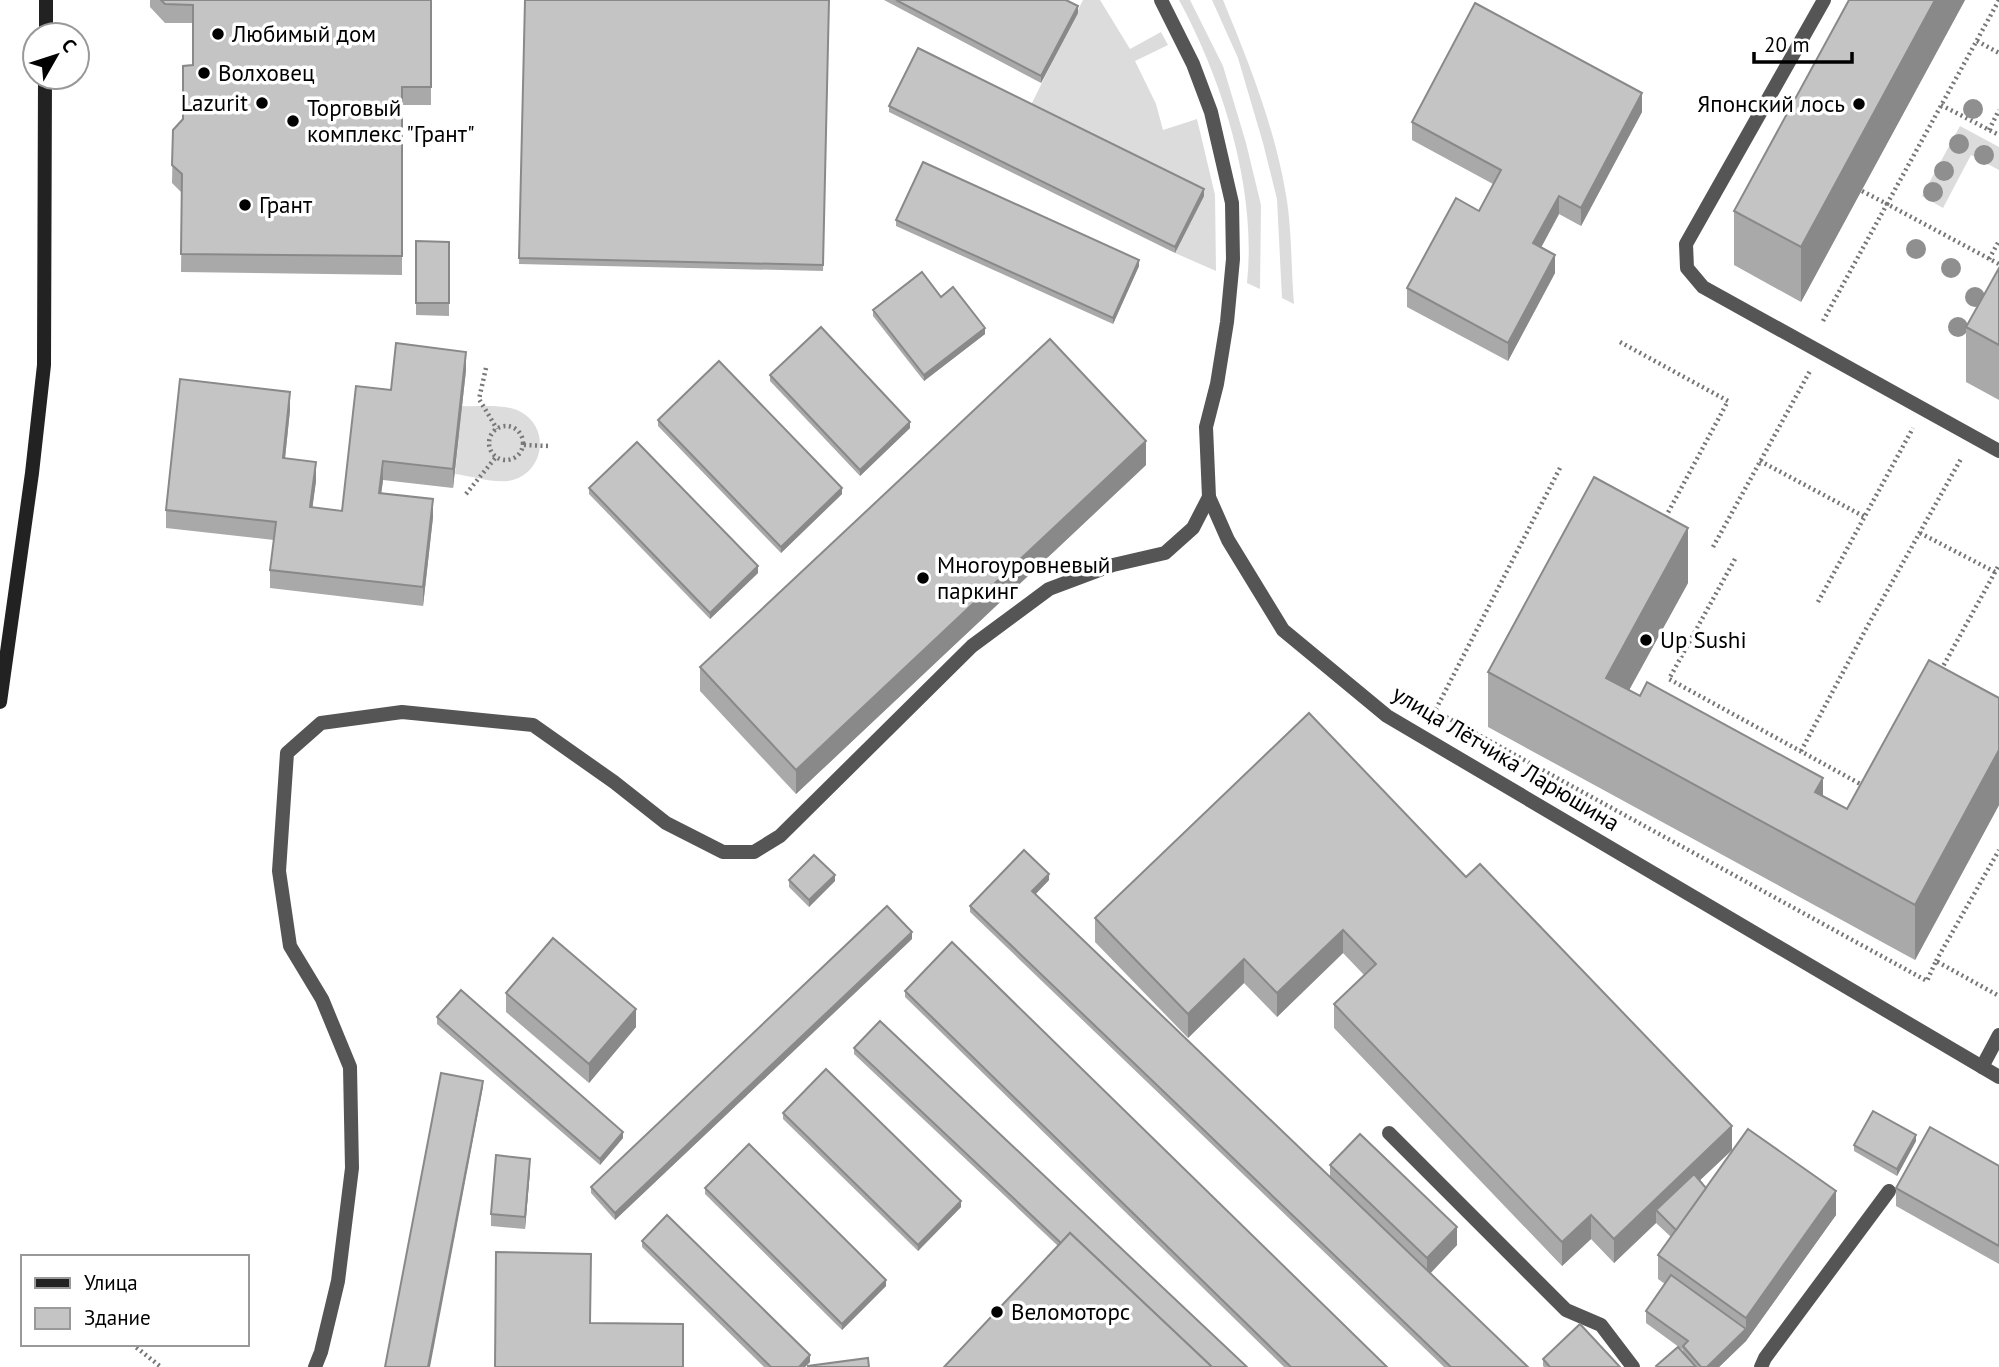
<svg xmlns="http://www.w3.org/2000/svg" width="1999" height="1367" font-family="'PT Sans',sans-serif">
<rect width="100%" height="100%" fill="#fff"/>
<g fill="#dcdcdc">
<polygon points="1083,0 1100,0 1130,49 1161,32 1168,45 1135,61 1156,104 1163,130 1197,119 1215,195 1216,271 1175,253 1203,196 1029,109"/>
<path d="M1179,0H1190L1223,66L1246,143L1261,205L1260,289L1247,283C1257,190 1223,81 1179,0Z"/>
<path d="M1212,0H1223C1249,63 1275,128 1286,195C1292,229 1291,269 1294,304L1282,298L1277,199L1263,143L1238,58Z"/>
<polygon points="1960,126 1999,147 1999,170 1971,155 1943,208 1922,196"/>
<path d="M462,406C480,407 505,403 521,412C552,429 543,476 508,481C492,483 471,476 455,474Z"/>
</g>
<g fill="none" stroke-linecap="round" stroke-linejoin="round">
<g stroke="#777" stroke-width="4.5" stroke-dasharray="2 3.5" stroke-linecap="butt">
<polyline points="1999,0 1887,204 1999,264"/>
<polyline points="1977,41 1999,53"/>
<polyline points="1941,105 1999,135"/>
<polyline points="1989,130 1999,110"/>
<polyline points="1989,259 1999,241"/>
<polyline points="1823,321 1887,204 1862,191"/>
<polyline points="1620,342 1728,401 1664,520"/>
<polyline points="486,368 479,399 497,429"/>
<circle cx="506" cy="443" r="17"/>
<polyline points="524,445 550,446"/>
<polyline points="1760,461 1865,517"/>
<polyline points="1560,468 1435,711 1927,981 1936,961 1999,996"/>
<polyline points="466,494 496,457"/>
<polyline points="1920,533 1995,572"/>
<polyline points="1713,547 1810,371"/>
<polyline points="1735,559 1669,679 1864,786"/>
<polyline points="1818,602 1913,428"/>
<polyline points="1941,670 1999,565"/>
<polyline points="1801,751 1867,627 1962,457"/>
<polyline points="1936,961 1999,850"/>
<polyline points="132,1344 161,1367"/>
</g>
<g stroke="#555" stroke-width="14">
<polyline points="1824,0 1686,244 1687,268 1703,287 1999,451"/>
<polyline points="1982,1067 1999,1035"/>
<polyline points="1389,1133 1566,1310 1601,1325 1633,1367"/>
<polyline points="315,1367 321,1352 338,1281 352,1168 350,1067 322,999 290,946 279,871 287,753 321,723 402,712 533,725 614,782 666,823 723,852 754,852 780,836 972,646 1049,589 1113,565 1165,553 1193,528 1209,497"/>
<polyline points="1761,1367 1765,1358 1889,1191"/>
</g>
<polyline stroke="#555" stroke-width="14" points="1161,0 1193,64 1211,112 1232,203 1233,259 1227,322 1217,384 1206,427 1209,497 1228,540 1283,630 1387,716 1999,1077"/>
<g stroke="#222" stroke-width="14">
<polyline points="46,35 46,0"/>
<polyline points="0,702 32,473 44,365 45,77"/>
</g>
</g>
<g fill="#8f8f8f">
<circle cx="1973" cy="109" r="10"/>
<circle cx="1959" cy="144" r="10"/>
<circle cx="1984" cy="155" r="10"/>
<circle cx="1944" cy="171" r="10"/>
<circle cx="1933" cy="192" r="10"/>
<circle cx="1916" cy="249" r="10"/>
<circle cx="1951" cy="268" r="10"/>
<circle cx="1975" cy="297" r="10"/>
<circle cx="1958" cy="327" r="10"/>
</g>
<g fill="#a9a9a9">
<polygon points="150,0 431,0 431,105 402,105 402,275 181,272 182,193 172,183 173,130 183,119 193,65 193,23 165,23 150,7"/>
<polygon points="525,0 829,0 823,271 519,264"/>
<polygon points="884,0 1066,0 1078,13 1041,83"/>
<polygon points="1849,0 1965,0 1801,302 1734,265 1734,211"/>
<polygon points="889,106 1204,196 1175,253 889,112"/>
<polygon points="1642,112 1581,226 1559,214 1541,248 1555,273 1508,361 1407,307 1407,288 1479,211 1493,184 1412,140 1412,122"/>
<polygon points="896,220 1139,266 1113,324 896,226"/>
<polygon points="416,241 449,242 449,316 416,315"/>
<polygon points="1999,268 1999,400 1966,382 1966,327"/>
<polygon points="941,297 985,334 924,381 873,316 873,310"/>
<polygon points="466,370 453,488 383,480 381,493 433,517 423,606 270,588 270,570 274,540 166,528 166,510 290,410 285,459 316,481 312,508 342,511 391,390"/>
<polygon points="770,375 910,428 860,476 770,381"/>
<polygon points="658,420 842,494 781,553 658,426"/>
<polygon points="1146,465 796,794 700,691 700,667"/>
<polygon points="589,488 758,573 710,619 589,494"/>
<polygon points="1688,583 1629,690 1847,809 1999,698 1999,805 1915,960 1488,727 1488,672"/>
<polygon points="1466,877 1732,1150 1699,1181 1706,1188 1836,1215 1746,1341 1719,1367 1656,1367 1683,1352 1683,1350 1646,1323 1646,1311 1665,1284 1658,1279 1658,1255 1671,1237 1656,1223 1614,1263 1591,1239 1562,1266 1334,1028 1334,1004 1364,975 1343,953 1277,1017 1244,983 1188,1038 1095,942 1095,918"/>
<polygon points="789,880 835,881 809,907 789,887"/>
<polygon points="1049,880 1035,894 1330,1177 1330,1165 1457,1245 1430,1273 1528,1367 1444,1367 970,912 970,906"/>
<polygon points="912,939 615,1220 591,1193 591,1187"/>
<polygon points="905,991 1387,1367 1284,1367 905,997"/>
<polygon points="506,993 636,1027 589,1083 506,1012"/>
<polygon points="437,1017 623,1138 600,1165 437,1024"/>
<polygon points="854,1048 1247,1367 1058,1246 854,1054"/>
<polygon points="783,1113 961,1207 918,1251 783,1119"/>
<polygon points="1916,1141 1897,1176 1854,1151 1854,1145"/>
<polygon points="1999,1166 1999,1264 1896,1206 1896,1188"/>
<polygon points="530,1171 525,1229 491,1226 491,1214"/>
<polygon points="705,1188 886,1286 842,1330 705,1194"/>
<polygon points="642,1241 810,1362 805,1367 764,1367 642,1247"/>
<polygon points="1543,1359 1620,1367 1544,1367 1543,1366"/>
</g>
<g fill="#898989">
<polygon points="1935,0 1965,0 1801,302 1801,247"/>
<polygon points="1078,6 1078,13 1041,83 1041,76"/>
<polygon points="1642,93 1642,112 1581,226 1581,208"/>
<polygon points="1204,189 1204,196 1175,253 1175,247"/>
<polygon points="1559,196 1559,214 1533,262 1533,243"/>
<polygon points="1555,255 1555,273 1508,361 1508,343"/>
<polygon points="1139,260 1139,266 1113,324 1113,318"/>
<polygon points="985,328 985,334 924,381 924,375"/>
<polygon points="466,352 466,370 453,488 453,469"/>
<polygon points="290,392 290,410 283,477 283,458"/>
<polygon points="910,422 910,428 860,476 860,470"/>
<polygon points="1146,441 1146,465 796,794 796,770"/>
<polygon points="383,461 383,480 379,511 379,493"/>
<polygon points="316,462 316,481 310,526 310,507"/>
<polygon points="842,488 842,494 781,553 781,547"/>
<polygon points="433,499 433,517 423,606 423,587"/>
<polygon points="1688,528 1688,583 1606,732 1606,678"/>
<polygon points="758,566 758,573 710,619 710,613"/>
<polygon points="1999,750 1999,805 1915,960 1915,905"/>
<polygon points="1823,778 1823,833 1815,792"/>
<polygon points="1049,874 1049,880 1032,898 1032,891"/>
<polygon points="835,875 835,881 809,907 809,900"/>
<polygon points="1343,930 1343,953 1277,1017 1277,993"/>
<polygon points="912,932 912,939 615,1220 615,1213"/>
<polygon points="1244,959 1244,983 1188,1038 1188,1014"/>
<polygon points="636,1009 636,1027 589,1083 589,1064"/>
<polygon points="483,1081 483,1087 430,1367 428,1367"/>
<polygon points="1732,1126 1732,1150 1662,1216 1656,1210 1656,1223 1614,1263 1614,1239"/>
<polygon points="623,1132 623,1138 600,1165 600,1159"/>
<polygon points="1916,1135 1916,1141 1897,1176 1897,1169"/>
<polygon points="530,1159 530,1171 525,1229 525,1217"/>
<polygon points="1836,1191 1836,1215 1746,1341 1719,1367 1707,1367 1746,1329 1746,1318"/>
<polygon points="961,1201 961,1207 918,1251 918,1245"/>
<polygon points="1591,1215 1591,1239 1562,1266 1562,1242"/>
<polygon points="1457,1227 1457,1245 1427,1277 1427,1258"/>
<polygon points="886,1280 886,1286 842,1330 842,1324"/>
<polygon points="810,1355 810,1362 805,1367 799,1367"/>
</g>
<g fill="#c4c4c4" stroke="#898989" stroke-width="2">
<polygon points="161,0 431,0 431,87 402,87 402,256 181,254 182,174 172,165 173,130 183,119 183,66 193,65 193,5 165,4"/>
<polygon points="525,0 829,0 823,265 519,258"/>
<polygon points="896,0 1066,0 1078,6 1041,76"/>
<polygon points="1849,0 1935,0 1801,247 1734,211"/>
<polygon points="1475,3 1642,93 1581,208 1559,196 1533,243 1555,255 1508,343 1407,288 1456,198 1479,211 1501,170 1412,122"/>
<polygon points="918,48 1204,189 1175,247 889,106"/>
<polygon points="923,162 1139,260 1113,318 896,220"/>
<polygon points="416,241 449,242 449,303 416,303"/>
<polygon points="1999,268 1999,345 1966,327"/>
<polygon points="922,272 941,297 953,287 985,328 924,375 873,310"/>
<polygon points="821,327 910,422 860,470 770,375"/>
<polygon points="1050,339 1146,441 796,770 700,667"/>
<polygon points="396,343 466,352 453,469 383,461 379,493 433,499 423,587 270,570 276,522 166,510 180,379 290,392 283,458 316,462 310,507 342,511 356,386 391,390"/>
<polygon points="719,361 842,488 781,547 658,420"/>
<polygon points="637,442 758,566 710,613 589,488"/>
<polygon points="1594,477 1688,528 1606,678 1640,696 1647,682 1823,778 1815,792 1847,809 1929,660 1999,698 1999,750 1915,905 1488,672"/>
<polygon points="1309,713 1466,877 1480,864 1732,1126 1614,1239 1591,1215 1562,1242 1334,1004 1376,964 1343,930 1277,993 1244,959 1188,1014 1095,918"/>
<polygon points="1024,850 1049,874 1032,891 1528,1367 1451,1367 970,906"/>
<polygon points="814,855 835,875 809,900 789,880"/>
<polygon points="887,906 912,932 615,1213 591,1187"/>
<polygon points="553,938 636,1009 589,1064 506,993"/>
<polygon points="952,942 1387,1367 1291,1367 905,991"/>
<polygon points="461,990 623,1132 600,1159 437,1017"/>
<polygon points="880,1021 1247,1367 1212,1367 1070,1233 1061,1243 854,1048"/>
<polygon points="826,1069 961,1201 918,1245 783,1113"/>
<polygon points="441,1073 483,1081 428,1367 385,1367"/>
<polygon points="1873,1111 1916,1135 1897,1169 1854,1145"/>
<polygon points="1930,1127 1999,1166 1999,1246 1896,1188"/>
<polygon points="1748,1129 1836,1191 1746,1318 1658,1255"/>
<polygon points="1360,1134 1457,1227 1427,1258 1330,1165"/>
<polygon points="749,1144 886,1280 842,1324 705,1188"/>
<polygon points="496,1155 530,1159 525,1217 491,1214"/>
<polygon points="1694,1174 1706,1188 1676,1230 1656,1210"/>
<polygon points="667,1215 810,1355 799,1367 771,1367 642,1241"/>
<polygon points="1070,1233 1212,1367 944,1367"/>
<polygon points="496,1252 591,1254 590,1323 683,1324 683,1367 495,1367"/>
<polygon points="1671,1275 1746,1329 1707,1367 1701,1367 1683,1346 1688,1341 1646,1311"/>
<polygon points="1580,1324 1620,1367 1550,1367 1543,1359"/>
<polygon points="1678,1347 1696,1367 1657,1367 1656,1366"/>
<polygon points="868,1358 869,1367 808,1367 808,1366"/>
</g>
<g fill="#000" stroke="#fff" stroke-width="2.5">
<circle cx="218" cy="34" r="7"/>
<circle cx="204" cy="73" r="7"/>
<circle cx="262" cy="103" r="7"/>
<circle cx="1859" cy="104" r="7"/>
<circle cx="293" cy="121" r="7"/>
<circle cx="245" cy="205" r="7"/>
<circle cx="923" cy="578" r="7"/>
<circle cx="1646" cy="640" r="7"/>
<circle cx="997" cy="1312" r="7"/>
</g>
<g text-anchor="middle" stroke-width="7" stroke-linejoin="round" paint-order="stroke">
<g font-size="23" fill="#000" stroke="#fff" text-anchor="start">
<text x="232" y="42">Любимый дом</text>
<text x="218" y="81">Волховец</text>
<text x="248" y="111" text-anchor="end">Lazurit</text>
<text x="1845" y="112" text-anchor="end">Японский лось</text>
<text x="307" y="116">Торговый<tspan x="307" dy="26">комплекс "Грант"</tspan></text>
<text x="259" y="213">Грант</text>
<text x="937" y="573">Многоуровневый<tspan x="937" dy="26">паркинг</tspan></text>
<text x="1660" y="648">Up Sushi</text>
<text x="1011" y="1320">Веломоторс</text>
</g>
<g font-size="23" fill="#000" stroke="#fff">
<text transform="translate(1506 758) rotate(31)" y="8">улица Лётчика Ларюшина</text>
</g>
</g>
<rect x="21" y="1255" width="228" height="91" fill="#ffffff" stroke="#999999" stroke-width="2"/>
<rect x="35" y="1278" width="35" height="10" fill="#222222" stroke="#999999" stroke-width="2"/>
<text x="84" y="1290" font-size="21" fill="#000000">Улица</text>
<rect x="35" y="1308" width="35" height="21" fill="#c4c4c4" stroke="#999999" stroke-width="2"/>
<text x="84" y="1325" font-size="21" fill="#000000">Здание</text>
<g transform="translate(56 56) rotate(51)"><circle r="33" fill="#ffffff" stroke="#999999" stroke-width="2"/>
<path d="M0-5L12 26L0 18L-12 26Z" fill="#000000"/>
<text y="-10" font-size="19" font-weight="bold" text-anchor="middle" fill="#000000">С</text>
</g>
<path d="M1754 52v10h98v-10" fill="none" stroke="#000000" stroke-width="3.5"/>
<text x="1764" y="52" font-size="21" fill="#000000" stroke="#ffffff" stroke-width="5" paint-order="stroke">20 m</text>
</svg>
